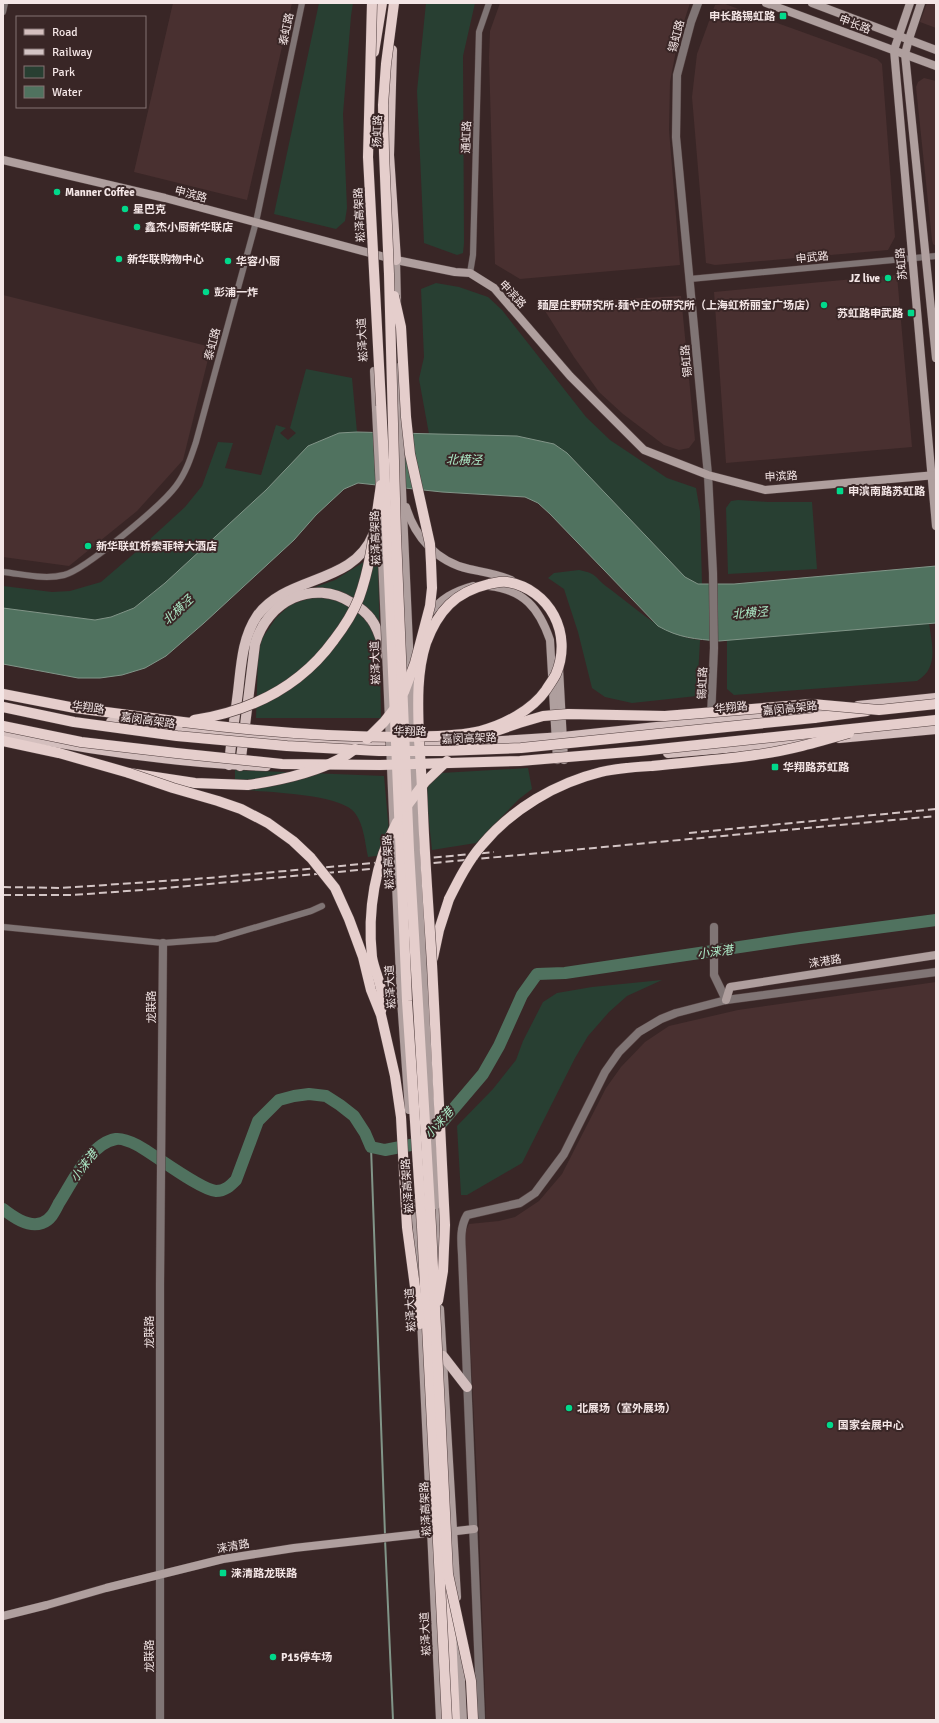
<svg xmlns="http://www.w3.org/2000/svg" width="939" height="1723" font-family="Signika,'Noto Sans SC','Noto Sans JP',sans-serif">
<rect width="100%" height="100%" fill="#392626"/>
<g fill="#493030">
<polygon points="173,3 292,3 247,200 134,172"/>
<polygon points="500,3 690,3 678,40 670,82 669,130 680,265 520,279 495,264 489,58 490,31"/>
<polygon points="927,3 936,3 936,28 920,22"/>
<polygon points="725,4 877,59 882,64 895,237 888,250 715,265 706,263 692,97 697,54 715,5"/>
<polygon points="924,78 936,81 936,246 933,244 932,240 916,87 918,82"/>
<polygon points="897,275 912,447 726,463 714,292"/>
<polygon points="3,295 211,347 183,460 137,511 69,566 3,557"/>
<polygon points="681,296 695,440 689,448 679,450 664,445 623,414 599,392 574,357 542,306 545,303"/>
<polygon points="936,982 936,1720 486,1720 478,1500 465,1233 469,1224 499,1221 515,1217 539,1201 562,1174 606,1088 621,1067 645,1042 669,1026 738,1010"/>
</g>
<g fill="#283f32">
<polygon points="319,3 353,3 351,16 343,114 347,208 345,221 336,229 274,214"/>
<polygon points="426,3 475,3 463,56 464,243 463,253 457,255 424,243 417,91"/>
<polygon points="436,283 459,287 488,297 502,310 586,417 610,440 667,478 696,488 700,511 702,584 698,584 685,577 567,453 554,444 517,436 429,434 419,379 424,357 421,289"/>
<polygon points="306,369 352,378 357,432 339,433 308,446 266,490 165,583 134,608 111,617 95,620 3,608 3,586 52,592 70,591 101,582 137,551 185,507 202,486 218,442 233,443 225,468 261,475 276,425 286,428 280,433 288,440 296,433 290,428"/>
<polygon points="738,500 768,502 812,502 817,569 728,574 726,508 731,501"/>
<polygon points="378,553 381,718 256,718 258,658 261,640 276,618 290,605 307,599 307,590 335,580"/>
<path d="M579,570C598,574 593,576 607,587C635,607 664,637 700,640L697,696L632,703L605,697L592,688L578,632L564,589L548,578L554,573Z"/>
<path d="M929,623C932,645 939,668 917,681L734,695L727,689V640Z"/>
<polygon points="528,768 532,789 519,799 476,843 432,850 424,774"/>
<path d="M235,770L384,776L391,854L368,857C365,843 364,825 355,813C342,794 268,792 245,790L235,779Z"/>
<polygon points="662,980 627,996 609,1012 588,1036 575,1058 522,1163 467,1195 461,1195 457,1126 493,1089 516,1060 523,1041 543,1002 557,993 592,987"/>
</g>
<path fill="#50725f" stroke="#819588" d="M357,432L517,436L554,444L567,453L685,577L698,584H734L936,566V623L719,641C695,639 679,638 658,626L550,514L538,503L525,497L442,492L358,483L344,489L316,515L294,540L204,623L166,656L145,668L122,675L100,678H78L3,664V608L95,620L111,617L134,608L165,583L266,490L308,446L339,433Z"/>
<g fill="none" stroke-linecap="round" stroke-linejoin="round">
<g stroke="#819588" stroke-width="2">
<polyline points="371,1147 385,1535"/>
<polyline points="385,1539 393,1720"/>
</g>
<path stroke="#50725f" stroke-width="12" d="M3,1209C13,1217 28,1228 42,1223C51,1220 55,1211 59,1203C72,1183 90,1143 116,1139C123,1138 131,1142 137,1145C154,1154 200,1190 216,1191C225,1191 230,1186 236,1180L258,1121L279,1100L294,1096L309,1094L326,1096L340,1105L354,1116L365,1133L371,1147L385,1150L421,1143L438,1127L483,1074L499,1046L522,995L537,974L565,973L800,938L936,920"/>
<defs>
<g id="minor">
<polyline points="3,12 5,3"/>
<polyline points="470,273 473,255 479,32 489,3"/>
<polyline points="690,279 936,256"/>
<path d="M3,572C23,574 44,580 64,575C85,570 162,505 176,486C186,473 191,457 196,442L256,222L302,3"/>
<polyline points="3,927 163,943 216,939 311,911 322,906"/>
</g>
<g id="tertiary">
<polyline points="698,3 691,22 677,75 676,137 708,475 713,573 714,648 711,717"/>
<polyline points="714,927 714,975 726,1000"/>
<polyline points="160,1720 160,1285 163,943"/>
<path d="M481,1720L462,1254C461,1240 460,1227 467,1215L520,1203L535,1193L564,1154L605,1072L619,1052L639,1032L661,1019L676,1013L726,1000L936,972"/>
</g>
<g id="secondary">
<polyline points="766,3 936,66"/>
<polyline points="812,3 936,50"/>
<polyline points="910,3 894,50 936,526"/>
<polyline points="921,3 909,39 905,54 936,358"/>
<polyline points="3,160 165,198 396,260 455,272 470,273 494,288 570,376 644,450 708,475 765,490 936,475"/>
<polyline points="396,260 397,303"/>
<polyline points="399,367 401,467 410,667"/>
<polyline points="374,371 376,410"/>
<path d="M406,507C415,537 437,562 469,569C483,572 498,574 511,580"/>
<path d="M489,586C524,590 539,608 550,640L557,760"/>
<path d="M429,614C441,599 454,591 473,586"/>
<polyline points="559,668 564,760"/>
<polyline points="726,1000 730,987 936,955"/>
<polyline points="415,1203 420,1292"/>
<polyline points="436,1205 439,1274"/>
<polyline points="440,1309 457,1597"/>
<polyline points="421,1319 440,1720"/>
<polyline points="448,1532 474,1529"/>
<polyline points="3,1616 47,1605 106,1588 223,1559 294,1548 437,1532"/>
<polyline points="459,1641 463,1720"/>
</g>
<g id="primary">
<polyline points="392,50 389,155 396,260"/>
<polyline points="858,706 936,698"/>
<polyline points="111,722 243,737 301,740 454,744 563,737 833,708"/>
<path d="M3,732C90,750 178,763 266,766"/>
<polyline points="839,738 936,729"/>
<polyline points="668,753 807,741"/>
<path d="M229,765C231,741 235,716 238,692C241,667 242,638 257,616C286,575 353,585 373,535"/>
<path d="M240,766L255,644C267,601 313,578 352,603C359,607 366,612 371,619C379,629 382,644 386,656"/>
<polyline points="443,1356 467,1387"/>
</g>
<g id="trunk">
<polyline points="374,52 382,3"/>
<polyline points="3,694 75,708 183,722"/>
<polyline points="814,718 867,711"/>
<polyline points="3,741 59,753 129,773 195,783 248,785"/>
<polyline points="433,958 439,930 449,899"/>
<polyline points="449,1590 455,1720"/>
</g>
</defs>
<use href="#minor" stroke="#534141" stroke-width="7"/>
<use href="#tertiary" stroke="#534141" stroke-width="9"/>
<use href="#secondary" stroke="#534141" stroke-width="9"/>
<use href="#primary" stroke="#534141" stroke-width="11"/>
<use href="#trunk" stroke="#534141" stroke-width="11"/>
<use href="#minor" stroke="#807575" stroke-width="6"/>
<use href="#tertiary" stroke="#807575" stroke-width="8"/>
<use href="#secondary" stroke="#af9f9e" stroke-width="8"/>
<use href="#primary" stroke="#d4bfbe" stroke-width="10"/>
<use href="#trunk" stroke="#e5cecc" stroke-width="10"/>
<g stroke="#d3c4c4" stroke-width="2" stroke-dasharray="8 4" stroke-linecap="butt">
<polyline points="689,833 936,809"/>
<polyline points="3,887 61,888 208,878 494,852"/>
<polyline points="3,895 73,895 155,889 936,816"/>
</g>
<defs>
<g id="secondary-bridge">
<polyline points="376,410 380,491"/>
<polyline points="380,511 401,1000 409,1110"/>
<polyline points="410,678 416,850 436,1205"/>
</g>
<g id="trunk-bridge">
<polyline points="372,3 368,157 384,460 407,1001 422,1227 447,1720"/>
<polyline points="394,3 386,64 383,105 384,152 389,274 396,536 409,850 431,1226 448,1574 471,1681 473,1720"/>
<polyline points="394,296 401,327 406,417 410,454 430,544 431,563 432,588 430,606 415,663 404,692"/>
<polyline points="3,707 74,722 177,736 287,746 379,751 442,751 521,748 814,718"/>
<path d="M194,720C251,711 300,687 334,640C344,627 353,613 359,598C372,562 375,523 381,485"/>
<path d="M183,722C255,731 329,737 401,737C427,736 455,737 480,731C504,725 532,710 546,690C549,685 553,680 556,674C573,634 550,589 507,582C501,581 495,583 489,584C455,592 438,611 426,643C416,674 418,708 419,740C421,764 422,788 423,813C425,863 429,914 432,964C436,1051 441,1138 445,1225L443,1271L438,1301"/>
<polyline points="3,726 81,742 176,753 282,764 380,765 520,761 640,751 936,720"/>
<polyline points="367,739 384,722 395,708"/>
<polyline points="461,750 475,741 496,731 519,723 543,716 568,714 665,716 812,704 879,710 936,704"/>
<polyline points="129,773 173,788 218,801 241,809 268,823 293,841 311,858 335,888 349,919 363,957 371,990 381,1015 395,1076 401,1117 407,1227 420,1324"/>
<path d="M248,785C283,780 327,771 355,749"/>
<polyline points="406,807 425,782 447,761"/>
<path d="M449,899C458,881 468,861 482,845C512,809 556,783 601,772C618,768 636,767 652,766C687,762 721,760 755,755C787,751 818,742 849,733"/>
<path d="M381,1011C382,1006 383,1000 382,995C381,982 374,970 372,957C367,911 375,863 397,822"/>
</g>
</defs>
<use href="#secondary-bridge" stroke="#534141" stroke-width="9" stroke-linecap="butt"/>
<use href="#trunk-bridge" stroke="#534141" stroke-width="11" stroke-linecap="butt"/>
<use href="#secondary-bridge" stroke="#af9f9e" stroke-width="8"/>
<use href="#trunk-bridge" stroke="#e5cecc" stroke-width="10"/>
</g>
<g fill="#01d98b" stroke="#392626" stroke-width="1.5">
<rect x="779" y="12" width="8" height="8" rx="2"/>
<circle cx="57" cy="192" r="4"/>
<circle cx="125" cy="209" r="4"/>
<circle cx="137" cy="227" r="4"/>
<circle cx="119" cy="259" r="4"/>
<circle cx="228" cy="261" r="4"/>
<circle cx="888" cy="278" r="4"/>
<circle cx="206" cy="292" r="4"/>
<circle cx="824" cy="305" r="4"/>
<rect x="907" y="309" width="8" height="8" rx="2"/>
<rect x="836" y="487" width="8" height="8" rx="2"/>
<circle cx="88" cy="546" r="4"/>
<rect x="771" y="763" width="8" height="8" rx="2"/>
<circle cx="569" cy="1408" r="4"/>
<circle cx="830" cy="1425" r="4"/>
<rect x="219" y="1569" width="8" height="8" rx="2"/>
<circle cx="273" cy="1657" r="4"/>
</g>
<g text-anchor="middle" stroke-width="4" stroke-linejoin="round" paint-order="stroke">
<g font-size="11" font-weight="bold" fill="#f4e6e6" stroke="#392626" text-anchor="start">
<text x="775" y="20" text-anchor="end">申长路锡虹路</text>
<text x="65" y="196">Manner Coffee</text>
<text x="133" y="213">星巴克</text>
<text x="145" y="231">鑫杰小厨新华联店</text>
<text x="127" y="263">新华联购物中心</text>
<text x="236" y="265">华容小厨</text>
<text x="880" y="282" text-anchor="end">JZ live</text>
<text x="214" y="296">彭浦一炸</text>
<text x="816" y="309" text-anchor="end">麺屋庄野研究所·麺や庄の研究所（上海虹桥丽宝广场店）</text>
<text x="903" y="317" text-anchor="end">苏虹路申武路</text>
<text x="848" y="495">申滨南路苏虹路</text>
<text x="96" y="550">新华联虹桥索菲特大酒店</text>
<text x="783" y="771">华翔路苏虹路</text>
<text x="577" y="1412">北展场（室外展场）</text>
<text x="838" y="1429">国家会展中心</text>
<text x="231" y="1577">涞清路龙联路</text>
<text x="281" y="1661">P15停车场</text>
</g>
<g font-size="11" fill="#f4e6e6" stroke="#392626">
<text transform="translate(855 24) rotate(20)" y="4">申长路</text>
<text transform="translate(286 29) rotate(-78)" y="4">泰虹路</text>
<text transform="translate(676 36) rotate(-75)" y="4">锡虹路</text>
<text transform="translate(377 131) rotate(-88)" y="4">扬虹路</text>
<text transform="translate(466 137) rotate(-88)" y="4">通虹路</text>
<text transform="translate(191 194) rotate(15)" y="4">申滨路</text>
<text transform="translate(359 215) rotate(-93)" y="4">崧泽高架路</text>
<text transform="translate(812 257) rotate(-6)" y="4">申武路</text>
<text transform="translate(901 264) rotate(-95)" y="4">苏虹路</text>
<text transform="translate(513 294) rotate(47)" y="4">申滨路</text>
<text transform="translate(362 340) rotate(-93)" y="4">崧泽大道</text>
<text transform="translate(212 344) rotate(-75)" y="4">泰虹路</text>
<text transform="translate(686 361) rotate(-95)" y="4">锡虹路</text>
<text transform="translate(781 476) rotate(-3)" y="4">申滨路</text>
<text transform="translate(375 538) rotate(-92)" y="4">崧泽高架路</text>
<text transform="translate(375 663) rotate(-92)" y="4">崧泽大道</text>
<text transform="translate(702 683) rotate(-87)" y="4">锡虹路</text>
<text transform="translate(88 707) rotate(7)" y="4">华翔路</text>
<text transform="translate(731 707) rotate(-6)" y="4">华翔路</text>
<text transform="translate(790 708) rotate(-6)" y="4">嘉闵高架路</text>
<text transform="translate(148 720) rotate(8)" y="4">嘉闵高架路</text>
<text transform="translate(410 731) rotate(1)" y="4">华翔路</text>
<text transform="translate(469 738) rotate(-2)" y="4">嘉闵高架路</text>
<text transform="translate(388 862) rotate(-93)" y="4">崧泽高架路</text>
<text transform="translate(825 961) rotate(-9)" y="4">涞港路</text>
<text transform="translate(390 987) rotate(-93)" y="4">崧泽大道</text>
<text transform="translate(151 1007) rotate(-90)" y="4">龙联路</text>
<text transform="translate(407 1186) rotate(-94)" y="4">崧泽高架路</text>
<text transform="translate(410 1310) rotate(-93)" y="4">崧泽大道</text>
<text transform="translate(149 1332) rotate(-90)" y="4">龙联路</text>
<text transform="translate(425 1509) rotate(-93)" y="4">崧泽高架路</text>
<text transform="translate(233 1546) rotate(-11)" y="4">涞清路</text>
<text transform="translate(425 1634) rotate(-93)" y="4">崧泽大道</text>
<text transform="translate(149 1656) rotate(-90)" y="4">龙联路</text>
</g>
<g font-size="12" font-style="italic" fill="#ace9c6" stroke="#392626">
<text transform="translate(464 460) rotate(1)" y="4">北横泾</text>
<text transform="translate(178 610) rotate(-43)" y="4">北横泾</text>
<text transform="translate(750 613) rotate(-5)" y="4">北横泾</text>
<text transform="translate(715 952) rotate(-8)" y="4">小涞港</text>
<text transform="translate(439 1123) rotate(-48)" y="4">小涞港</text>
<text transform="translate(84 1166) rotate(-53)" y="4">小涞港</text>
</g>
</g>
<rect width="939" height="1723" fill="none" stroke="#f4e6e6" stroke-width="8"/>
<rect x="16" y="16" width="130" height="92" fill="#392626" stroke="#847373"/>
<rect x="24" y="29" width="20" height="6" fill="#d4bfbe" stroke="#847373"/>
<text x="52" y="36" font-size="12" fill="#f4e6e6">Road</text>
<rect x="24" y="49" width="20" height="6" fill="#d3c4c4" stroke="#847373"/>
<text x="52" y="56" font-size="12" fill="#f4e6e6">Railway</text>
<rect x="24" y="66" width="20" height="12" fill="#283f32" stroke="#847373"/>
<text x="52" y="76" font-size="12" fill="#f4e6e6">Park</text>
<rect x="24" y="86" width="20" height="12" fill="#50725f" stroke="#847373"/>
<text x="52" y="96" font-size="12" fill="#f4e6e6">Water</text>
</svg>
